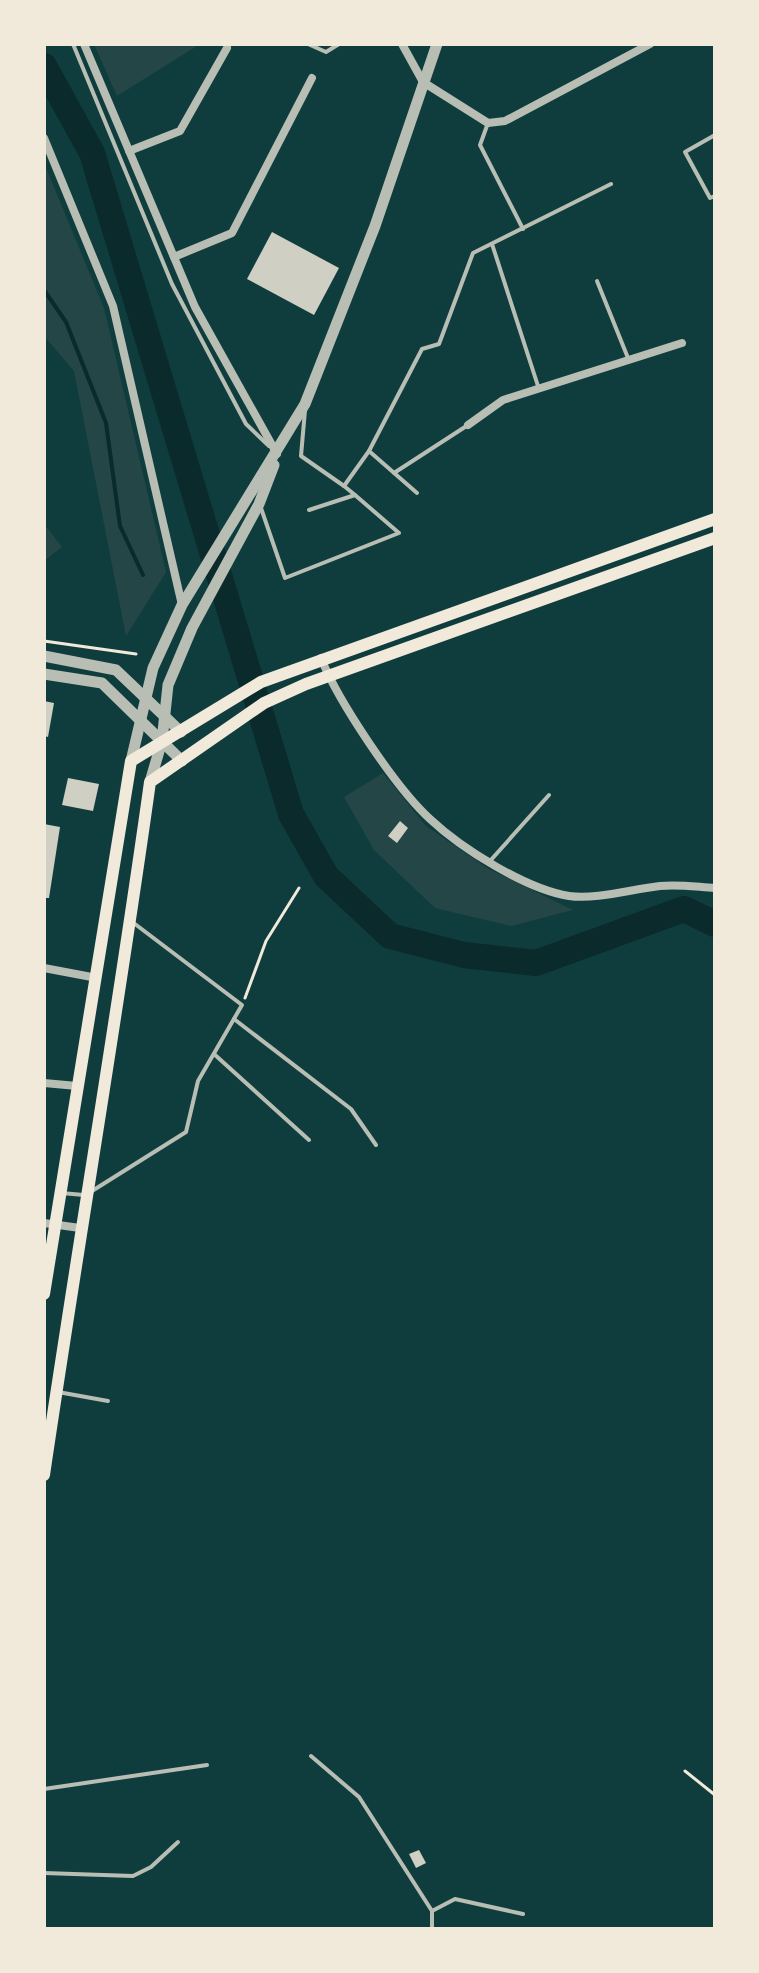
<svg xmlns="http://www.w3.org/2000/svg" width="759" height="1973" font-family="'PT Sans Narrow',sans-serif">
<rect width="100%" height="100%" fill="#0f3d3e"/>
<g fill="#244646">
<polygon points="94,44 200,44 117,96"/>
<polygon points="44,163 104,308 166,572 126,636 74,371 44,336"/>
<polygon points="44,524 62,547 44,561"/>
<polygon points="383,773 426,826 487,868 573,910 511,926 435,908 374,850 344,797"/>
</g>
<g fill="none" stroke-linecap="round" stroke-linejoin="round">
<polyline stroke="#0a2a2b" stroke-width="4" points="44,290 66,322 106,423 120,526 143,575"/>
<polyline stroke="#0a2a2b" stroke-width="26" points="44,66 92,153 291,814 326,876 390,936 464,955 536,963 684,909 715,924"/>
</g>
<g fill="#cfcfc3">
<polygon points="272,232 339,268 314,315 247,279"/>
<polygon points="44,701 54,703 48,737 44,736"/>
<polygon points="68,778 99,784 93,811 62,805"/>
<polygon points="400,821 408,828 397,843 388,836"/>
<polygon points="44,824 60,827 49,898 44,898"/>
<polygon points="419,1850 426,1863 416,1868 409,1854"/>
</g>
<g fill="none" stroke-linecap="round" stroke-linejoin="round">
<g stroke="#f1e9da" stroke-width="3">
<polyline points="44,641 136,654"/>
<polyline points="245,998 266,941 299,888"/>
<polyline points="685,1771 715,1795"/>
</g>
<g stroke="#b8beb3" stroke-width="4">
<polyline points="73,44 172,284 246,424 269,446"/>
<polyline points="308,44 326,52 339,44"/>
<polyline points="488,123 480,145 523,229"/>
<polyline points="715,135 685,152 710,198 715,196"/>
<polyline points="492,244 538,386"/>
<polyline points="597,281 628,358"/>
<polyline points="305,410 301,456 344,486 369,451 422,349 439,344 473,253 611,184"/>
<polyline points="369,451 417,493"/>
<polyline points="394,473 468,425"/>
<polyline points="261,508 285,578 399,533 355,495"/>
<polyline points="309,510 355,495 344,486"/>
<polyline points="490,861 549,795"/>
<polyline points="234,1019 351,1109 376,1145"/>
<polyline points="214,1054 309,1140"/>
<polyline points="92,1191 186,1132 198,1081 242,1005 131,921"/>
<polyline points="61,1193 84,1195"/>
<polyline points="58,1392 108,1401"/>
<polyline points="311,1756 359,1797 432,1911 432,1929"/>
<polyline points="44,1789 207,1765"/>
<polyline points="44,1873 133,1876 151,1867 178,1842"/>
<polyline points="432,1911 455,1899 523,1914"/>
</g>
<g stroke="#b8beb3" stroke-width="8">
<polyline points="84,44 195,307 277,454"/>
<polyline points="402,44 423,82 488,123 505,121 650,44"/>
<polyline points="44,138 113,306 182,605"/>
<polyline points="129,151 180,131 227,48"/>
<polyline points="174,257 232,233 312,78"/>
<polyline points="468,425 503,400 682,343"/>
<path d="M321,658C338,701 396,788 430,819C462,849 526,889 569,896C596,900 632,889 660,886C678,884 697,887 715,888"/>
<polyline points="44,968 97,978"/>
<polyline points="44,1083 77,1086"/>
<polyline points="44,1223 80,1228"/>
</g>
<g stroke="#b8beb3" stroke-width="11">
<polyline points="44,656 116,670 181,732"/>
<polyline points="44,674 102,683 182,761"/>
<polyline points="131,761 153,668 182,605 305,404 375,226 437,44"/>
<polyline points="150,782 162,741 168,685 192,628 259,504 274,465"/>
</g>
<g stroke="#f1e9da" stroke-width="12">
<polyline points="44,1294 131,761 261,682 715,519"/>
<path d="M44,1475C78,1244 118,1013 150,782L264,703L306,684L715,538"/>
</g>
</g>
<rect width="759" height="1973" fill="none" stroke="#f1e9da" stroke-width="92"/>
</svg>
